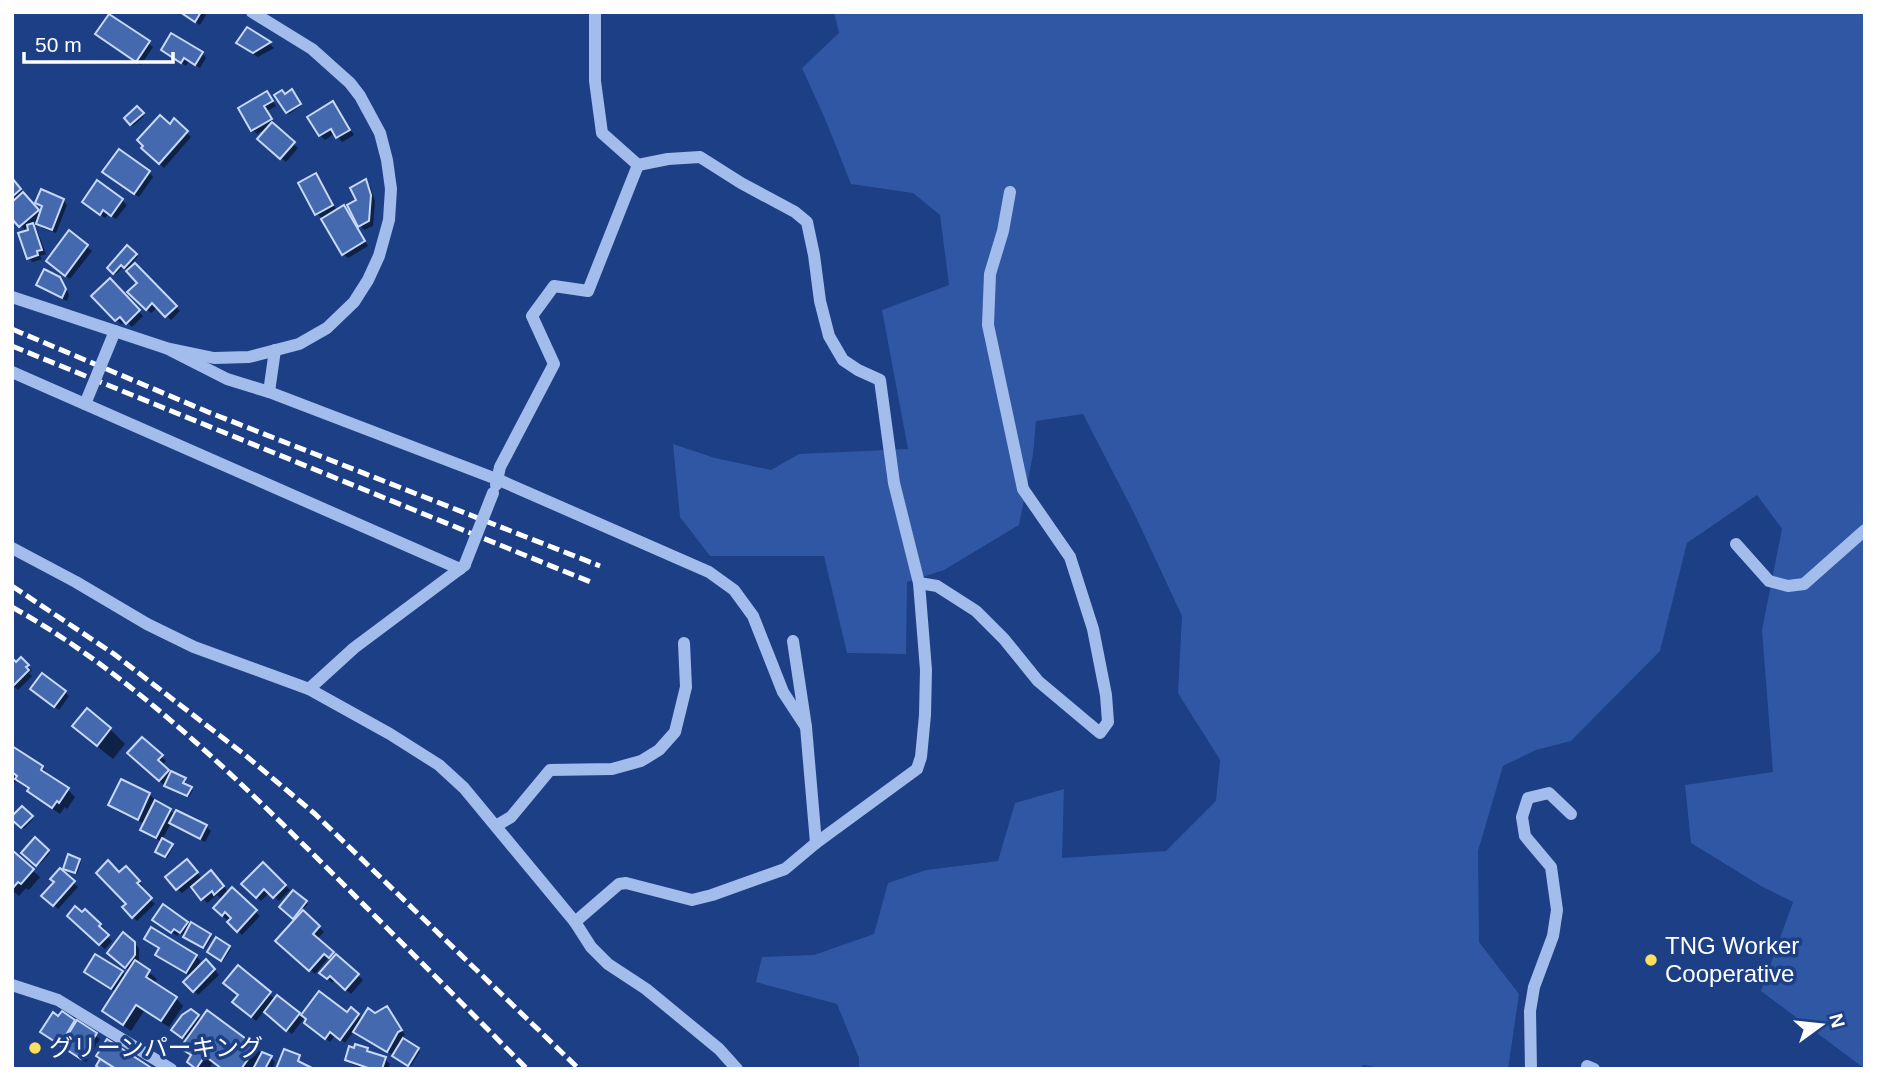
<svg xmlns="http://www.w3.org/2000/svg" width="1877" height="1081" font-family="Arial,'Noto Sans JP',sans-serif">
<rect width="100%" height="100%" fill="#1c3f85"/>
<polygon fill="#2f57a3" points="834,12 1865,12 1865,1069 1761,991 1793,902 1761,886 1691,843 1685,785 1773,772 1762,630 1782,529 1757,495 1687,543 1660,651 1571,741 1536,750 1503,766 1478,851 1479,942 1519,994 1508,1069 1388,1069 1363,1065 1360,1069 859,1069 859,1058 837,1004 756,982 762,957 814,955 874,934 888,883 926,870 998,861 1015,803 1064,789 1062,858 1166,851 1216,801 1220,760 1178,693 1182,616 1134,513 1083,414 1036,421 1033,455 1019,525 944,570 907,582 906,654 847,653 824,556 710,556 680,517 673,444 715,458 771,470 799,454 908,449 882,310 949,285 940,215 913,193 851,184 826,121 802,68 839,33"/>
<g fill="#0007">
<polygon points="180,12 203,12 206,15 200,25"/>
<polygon points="247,29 270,44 274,48 258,57 243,48 239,43"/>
<polygon points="102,38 148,43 153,47 141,65"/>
<polygon points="163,50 202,53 206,58 200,68 189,61 186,66"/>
<polygon points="267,93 276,106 267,111 275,124 273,125 298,148 286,162 264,143 267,128 257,134 253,130"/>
<polygon points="293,93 301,106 289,114 287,112 285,96"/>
<polygon points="333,104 338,108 354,135 342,142 335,133 325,140 320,135"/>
<polygon points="137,109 144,116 133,126 126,118"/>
<polygon points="174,121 191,137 164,168 143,148"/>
<polygon points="149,172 153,177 139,197 109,177"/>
<polygon points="316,175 321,180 337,211 344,208 348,212 368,246 348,258 343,254 322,218 317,214"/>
<polygon points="12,180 41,214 42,207 37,203 63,200 67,205 56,233 42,228 38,223 40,217 32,224 37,230 46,254 40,256 42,259 33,262 28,258 30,231 29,227 25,230 12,217"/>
<polygon points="366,182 370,186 375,201 373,226 364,230 360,225 358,201"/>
<polygon points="122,200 127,205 116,219 108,214 105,218 88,206"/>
<polygon points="70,233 92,251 70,279 52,266"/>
<polygon points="128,248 138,257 132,263 180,311 171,320 158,307 151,313 130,292 139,283 124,266 116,274 109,267"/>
<polygon points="59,278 64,283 69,295 67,301 43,289 38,285"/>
<polygon points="110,281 143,316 132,327 125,320 121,324 94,296"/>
<polygon points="21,660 32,670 29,673 32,676 18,690 12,685 16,665"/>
<polygon points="65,692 69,696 59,710 37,693"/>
<polygon points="75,726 110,729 125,744 113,759 89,740"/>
<polygon points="142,739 166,761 162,765 172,775 186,781 184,785 193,790 189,797 164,785 134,758"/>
<polygon points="12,748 42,767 49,775 48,777 68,790 75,797 67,809 65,807 60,814 37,798 17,779 15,783 12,781"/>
<polygon points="149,794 154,799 153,801 170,810 175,815 206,826 211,831 205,842 176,828 171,823 162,840 173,847 167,858 159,853 162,842 146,834 142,829 145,824 115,810 110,805"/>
<polygon points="22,808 33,819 24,829 13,818"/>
<polygon points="35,840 50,853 38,866 24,853"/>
<polygon points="12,853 40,877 29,890 26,888 19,896 13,891 12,893"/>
<polygon points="79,860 81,862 77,874 66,870"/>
<polygon points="263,864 290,890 279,901 270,892 261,901 244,884"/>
<polygon points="191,866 203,880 216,877 229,893 232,889 260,916 242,935 215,908 222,900 217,895 207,903 192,885 182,893 177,889"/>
<polygon points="126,868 143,886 140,889 155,904 137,921 125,908 128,904 119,874"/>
<polygon points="60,871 78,887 58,909 44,896 56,882"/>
<polygon points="293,892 308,904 302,911 324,932 317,939 363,980 351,994 335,980 332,983 322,973 333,960 329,957 315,974 278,941 296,920 281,907"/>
<polygon points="85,911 105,929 102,932 112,941 105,949 69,916 82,915"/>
<polygon points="154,920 187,923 191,927 212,937 205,949 179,933 177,936"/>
<polygon points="146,939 196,956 201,961 195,970 196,971 206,961 219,975 198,995 185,982 191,976 162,959 157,955 160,949"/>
<polygon points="134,943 139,948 139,960 137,963 157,979 153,984 176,998 183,1006 169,1027 144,1011 131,1031 112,1018 104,1011 116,992 86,972 122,972 127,977 130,971 113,957"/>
<polygon points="229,947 231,949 223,961 211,953"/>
<polygon points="238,968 276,1000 278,997 301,1017 319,993 348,1014 358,1015 363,1020 375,1015 391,1013 405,1035 401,1039 420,1051 411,1066 392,1054 360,1037 354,1031 345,1043 335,1035 330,1042 311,1027 305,1017 292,1034 265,1010 256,1021 239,1006"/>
<polygon points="191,1011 202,1020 256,1048 263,1055 271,1058 275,1062 272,1069 222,1069 213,1062 209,1069 196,1069 189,1062 192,1057 182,1048 188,1040 174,1030"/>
<polygon points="62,1014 100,1039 86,1062 47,1036"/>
<polygon points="368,1049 372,1054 385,1059 390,1064 388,1069 365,1069 351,1064 347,1059"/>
</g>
<g fill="#4469ae" stroke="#c7d8f8" stroke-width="2">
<polygon points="180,12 201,12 195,22"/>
<polygon points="109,14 150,41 136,62 95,34"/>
<polygon points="247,27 271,42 253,53 236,43"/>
<polygon points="171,33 203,52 195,65 184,58 181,63 161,50"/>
<polygon points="292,89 301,104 286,113 274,95 282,90 285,94"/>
<polygon points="267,91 273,101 264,106 272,119 251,131 238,108"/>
<polygon points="333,101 350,130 336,138 331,129 319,136 307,117"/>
<polygon points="137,106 144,113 130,125 124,118"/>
<polygon points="160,115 170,124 174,118 188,131 159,164 141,148 143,146 137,140"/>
<polygon points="272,122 295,142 280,159 257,139"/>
<polygon points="119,149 150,171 134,194 102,172"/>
<polygon points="316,173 333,205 315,215 298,183"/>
<polygon points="12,178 21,189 12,197"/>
<polygon points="366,179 371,195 369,221 358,227 347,205 356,200 350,188"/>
<polygon points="97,180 123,199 111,216 103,210 100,215 82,202"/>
<polygon points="41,189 64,199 52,230 36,224 42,206 35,203"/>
<polygon points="23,192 39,210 19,227 12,219 12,202"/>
<polygon points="344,205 365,241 342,255 321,219"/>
<polygon points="33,223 42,250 37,251 38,255 27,259 18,233 28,230 27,225"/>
<polygon points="69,230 88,245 65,276 46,261"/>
<polygon points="127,245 137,254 124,268 121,265 113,274 107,268"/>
<polygon points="135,263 177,306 165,317 152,303 146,310 127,292 137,283 126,271"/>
<polygon points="44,269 60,277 66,289 62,298 36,285"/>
<polygon points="110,278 140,310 126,324 120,317 115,321 91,296"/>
<polygon points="21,657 29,665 26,667 29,670 12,687 12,658 16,662"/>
<polygon points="42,673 66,691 54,707 30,689"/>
<polygon points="87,708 111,728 97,746 72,726"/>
<polygon points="142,737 163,755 158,760 169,770 159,781 127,753"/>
<polygon points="12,746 43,766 41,770 69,788 59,803 57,801 52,808 27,791 29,788 15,779 17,776 12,772"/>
<polygon points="171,771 186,778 183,783 192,787 187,796 164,786"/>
<polygon points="121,779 150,793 138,820 108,805"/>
<polygon points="155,800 171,809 156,838 140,830"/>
<polygon points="22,806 33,816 21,828 12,820 12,816"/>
<polygon points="176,810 207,825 200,839 169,823"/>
<polygon points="35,837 49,850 36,866 21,853"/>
<polygon points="162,838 173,844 165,857 155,852"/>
<polygon points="12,850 34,869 21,884 18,882 12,889"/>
<polygon points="68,854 80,859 75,873 63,869"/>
<polygon points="187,859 198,872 176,890 165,877"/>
<polygon points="108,860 119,872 126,866 140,881 137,883 152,898 132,918 122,907 126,904 96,873"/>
<polygon points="263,862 286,885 273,898 264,889 256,898 241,884"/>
<polygon points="60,868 75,881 53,906 41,896 54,882 50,879"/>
<polygon points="211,870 224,886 214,895 212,891 201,900 191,887"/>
<polygon points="232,887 257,910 237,932 227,922 231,918 225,912 222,916 213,908"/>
<polygon points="293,890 307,901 293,919 279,907"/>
<polygon points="163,904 188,922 180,933 174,929 171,933 152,920"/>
<polygon points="75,906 82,912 85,909 101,924 99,926 109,935 99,945 67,916"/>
<polygon points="303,910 320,926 313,934 334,952 329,958 324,954 309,971 275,941"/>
<polygon points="191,922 211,934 203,948 183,937"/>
<polygon points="151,927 197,955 186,973 155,955 159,948 144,939"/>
<polygon points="123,932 135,942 135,955 125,968 107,953"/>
<polygon points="216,937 230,946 221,961 207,952"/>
<polygon points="95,954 123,971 111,989 84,972"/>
<polygon points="336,954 359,974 345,990 330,976 327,979 319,973"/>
<polygon points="206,959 215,969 193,992 183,982"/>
<polygon points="135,960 150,970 146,977 177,997 161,1021 136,1005 123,1025 102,1011"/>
<polygon points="238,965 271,992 251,1017 232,1002 238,995 223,983"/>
<polygon points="319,991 347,1012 351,1007 359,1014 340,1040 330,1032 325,1039 304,1023 306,1019 301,1015"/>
<polygon points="277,995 300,1013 286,1031 264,1012"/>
<polygon points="387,1006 402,1030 398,1032 387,1052 353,1032 368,1008 375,1013"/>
<polygon points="191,1009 199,1015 182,1038 171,1030 182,1015"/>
<polygon points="207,1010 257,1047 241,1069 222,1069 205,1056 196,1069 187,1062 191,1055 180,1048"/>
<polygon points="62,1011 75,1020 60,1045 40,1032 53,1012 58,1016"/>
<polygon points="77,1020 97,1033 81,1059 61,1046"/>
<polygon points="403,1038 419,1048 408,1066 392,1056"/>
<polygon points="107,1039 150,1067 149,1069 116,1069 96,1056"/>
<polygon points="355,1044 368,1048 367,1051 386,1057 382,1069 371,1069 345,1060 349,1046 354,1048"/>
<polygon points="284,1049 300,1055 298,1061 314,1069 276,1069"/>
<polygon points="262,1052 272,1056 266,1067 268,1069 253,1069"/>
<polygon points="100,1059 116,1069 101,1069 96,1066"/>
</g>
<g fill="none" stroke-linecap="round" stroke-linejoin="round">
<g stroke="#a2bceb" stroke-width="12">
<polyline points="595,12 595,81 602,133 638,165"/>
<polyline points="12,297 166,348 214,358 249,357 299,344 327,328 354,302 368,280 379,256 389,220 391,189 387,160 380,133 360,96 350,83 312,49 252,12"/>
<polyline points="166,348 227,379 269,392 499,480 709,572 734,590 753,616 783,692 806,727"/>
<polyline points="12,372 460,569"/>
<polyline points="269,392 275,350"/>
<polyline points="496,485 500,467 554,364 532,316 554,286 588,291 638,165"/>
<polyline points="1736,544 1769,581 1788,586 1804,584 1865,530"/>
<polyline points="12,548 76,582 147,624 194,647 309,689 390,734 439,765 464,788 575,922 591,947 608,964 646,989 719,1049 737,1069"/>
<polyline points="919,583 937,586 976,611 1004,639 1038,681 1100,733 1108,722 1106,695 1093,629 1070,557 1023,489 988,325 990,274 1003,231 1010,192"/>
<polyline points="793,641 806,727 816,843"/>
<polyline points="309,689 354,648 465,565"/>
<polyline points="496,826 511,817 550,770 612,769 641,761 659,750 675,732 686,687 684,643"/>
<polyline points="575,922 619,884 626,883 692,900 712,895 785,869 816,843 917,769 921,757 925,715 926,670 919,583 894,483 880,380 858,370 843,360 829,336 820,301 814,255 807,222 795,212 741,183 700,157 668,159 638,165"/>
<polyline points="12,985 58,1000 171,1069"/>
<polyline points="1587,1066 1594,1069"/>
<polyline points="1531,1069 1530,1011 1534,987 1553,936 1557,910 1551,867 1525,836 1522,817 1528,798 1549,793 1571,814"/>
</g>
<g stroke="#fff" stroke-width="5" stroke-dasharray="12 5" stroke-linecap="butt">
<polyline points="12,329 208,412 600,566"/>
<polyline points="12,346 593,583"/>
<polyline points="12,586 114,654 245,755 315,814 579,1069"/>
<path d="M12,607C126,671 222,764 314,855C385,926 456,997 527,1069"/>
</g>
<g stroke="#a2bceb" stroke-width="12">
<polyline points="85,404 115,331"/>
<polyline points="465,564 493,493"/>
</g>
</g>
<g fill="#fcdf5f" stroke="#1c3f85" stroke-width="2.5">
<circle cx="1651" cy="960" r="7"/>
<circle cx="35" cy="1048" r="7"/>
</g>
<g text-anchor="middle" stroke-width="7" stroke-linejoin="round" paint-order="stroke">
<g font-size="24" fill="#fff" stroke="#1c3f85" text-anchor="start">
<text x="1665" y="954">TNG Worker<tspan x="1665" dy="28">Cooperative</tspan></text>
<text x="49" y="1056">グリーンパーキング</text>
</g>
</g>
<rect width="1877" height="1081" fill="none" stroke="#ffffff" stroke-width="28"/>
<g transform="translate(1821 1025) rotate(75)" stroke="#1c3f85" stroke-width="5" paint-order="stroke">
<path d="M0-5L12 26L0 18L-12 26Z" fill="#ffffff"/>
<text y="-10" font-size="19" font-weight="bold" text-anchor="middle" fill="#ffffff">N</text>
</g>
<path d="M24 52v10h149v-10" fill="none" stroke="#ffffff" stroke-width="3.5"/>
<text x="35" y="52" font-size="21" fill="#ffffff" stroke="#1c3f85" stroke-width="5" paint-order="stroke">50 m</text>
</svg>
